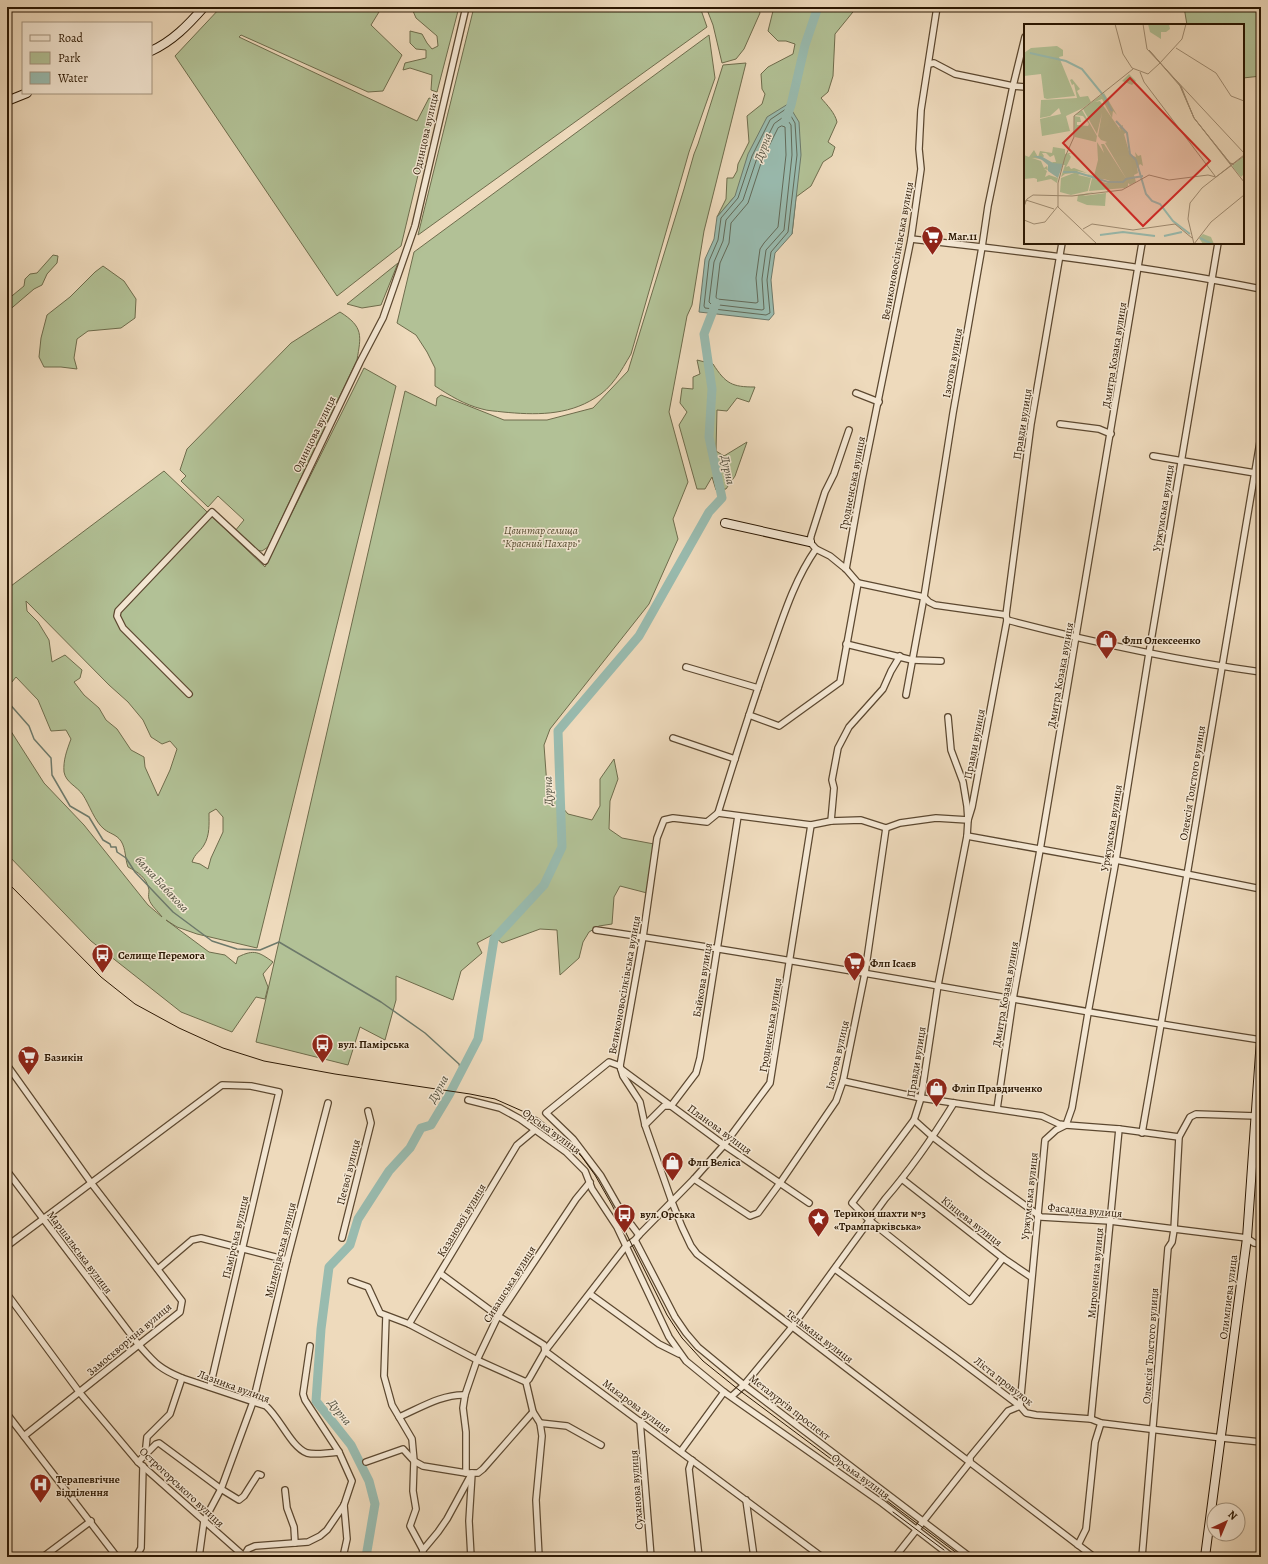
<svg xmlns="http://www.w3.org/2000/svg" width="1268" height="1564" font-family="Alegreya,serif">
<rect width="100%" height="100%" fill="#eedabc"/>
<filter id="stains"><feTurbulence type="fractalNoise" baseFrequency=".005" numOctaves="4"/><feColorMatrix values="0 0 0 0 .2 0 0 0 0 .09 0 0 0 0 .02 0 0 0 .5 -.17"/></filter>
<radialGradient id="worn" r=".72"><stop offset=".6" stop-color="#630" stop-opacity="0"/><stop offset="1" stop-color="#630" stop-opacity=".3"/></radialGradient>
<g fill="#b2c196" stroke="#6e6c4c" fill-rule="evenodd">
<polygon points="221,7 382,7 371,25 402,55 383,91 368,92 241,35 239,37 417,121 429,98 436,100 401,246 337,296 175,56"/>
<polygon points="415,7 459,7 437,92 431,90 432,75 410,68 403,70 405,63 426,58 426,50 416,49 410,43 410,31 422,34 427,43 432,49 438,46 437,36 416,18 413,11"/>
<polygon points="474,7 700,7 707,27 418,235"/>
<polygon points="706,7 758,7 760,13 744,49 736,59 722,63 713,25"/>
<path d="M774,7H857L835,34L833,76L828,92L821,98C827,105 835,113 837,122L828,142L835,147L832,156L823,162L811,186L796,197L792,234L735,196L717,217L726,199L727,178H733L737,171L738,164L749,142L747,116L762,104L765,94L762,89L761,74L768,67L793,54L795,44L786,41H778L768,31Z"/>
<polygon points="1184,7 1261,7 1261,76 1243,78 1243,25 1187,25"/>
<path d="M709,35L715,78L689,152L631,354C621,371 612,388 595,398C567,416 534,415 503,412C496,411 488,411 482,409C465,405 449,395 435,386V368L427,352L416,335L397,323L414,252Z"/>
<polygon points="746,63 704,231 692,305 687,316 669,412 688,482 673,519 678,539 649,604 550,729 544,745 547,786 551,794 568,814 592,820 600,806 600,779 614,759 618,779 610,801 609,829 622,838 654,844 647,893 620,886 614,897 612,924 599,926 589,932 583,942 579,958 560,975 557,930 540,929 502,943 492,935 477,943 482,953 461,971 453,1000 396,976 396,1000 385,1040 360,1027 348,1065 256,1042 405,391 436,406 437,398 441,395 504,420 547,420 593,408 628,371 684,189 694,154 698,144 723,65"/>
<polygon points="53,255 58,256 57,263 47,274 42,285 34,289 7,312 7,300 24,286 25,279 30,274 37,273"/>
<polygon points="398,263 381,305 362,308 347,304"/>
<polygon points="103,266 124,281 136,299 135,318 121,328 88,331 77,339 74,358 77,369 61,367 44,367 39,357 41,338 47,315 70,297 95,272"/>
<path d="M340,312C364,327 361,336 357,360L268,547L262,551L255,550L235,531L244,520L218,496L208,507L181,481L186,476L180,470L187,449L291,343Z"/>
<path d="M697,360L713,364C726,384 732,387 755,387L749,402L737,398L727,411L717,410L716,451L724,456L747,442L735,476L726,489L716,490L712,477L705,489H697L679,425L687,412L680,403L682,388L693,389V377L700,374Z"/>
<path d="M364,368L396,386L257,948L197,934L177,927L166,920L209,952L225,955L236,964L238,957C254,949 259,952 273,962L263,974L268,987L265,999L256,997L232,1032L181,1012L91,941L7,854V725L44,783L84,825L148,905L162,917C158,911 151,906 149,899C148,896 149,893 149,890C147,878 138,872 128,867C125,859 126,849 121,841C116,834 110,834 104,829C95,822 89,804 83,795C77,786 66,783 64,772C63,760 67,750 71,739L66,730L51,731L38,700L16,677L7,688V589L164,471L265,567ZM26,601L109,685L128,702L143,720L151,737L162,744L170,741L177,749L170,770L158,796L145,767L144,757L131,750L117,729L106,720L99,708L84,695L74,682L80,678L82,670L65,655L52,662L49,640L38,622L27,611ZM216,809L223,817V832L211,858L208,869L200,864L192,862C195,853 200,852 204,845C210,835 209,824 209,813Z"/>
</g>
<polygon fill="#99bbaf" stroke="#6d796a" points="788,104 799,122 801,155 792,234 775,253 771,280 774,314 769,320 699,312 705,259 714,239 717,217 735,196 748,154 767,117"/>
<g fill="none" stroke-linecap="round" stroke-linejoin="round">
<g stroke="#626958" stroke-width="1">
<polygon points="785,110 788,111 795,123 797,155 788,232 771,252 767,280 770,313 766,315 705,308 704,306 709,261 718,240 721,218 738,198 752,156 770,120"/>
<polygon points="784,117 786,118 791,125 792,155 784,230 766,250 762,279 764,309 762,310 711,304 709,302 714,262 723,241 726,220 743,200 757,158 774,124"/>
<polygon points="782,126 785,127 786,155 778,227 764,243 760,249 756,278 758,302 756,303 717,299 716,297 720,263 729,243 731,223 748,203 762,160 778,128"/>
</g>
<polyline stroke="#6d796a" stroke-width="1.5" points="7,701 29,726 34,739 51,758 52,775 70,806 89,817 103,840 110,844 111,847 116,847 117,852 126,858 135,872 173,912 212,941 237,949 260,950 279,942 381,1002 425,1033 459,1064 461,1071"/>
<g stroke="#99bbaf" stroke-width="9">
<polyline points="786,119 791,105 805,45 818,7"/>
<polyline points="366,1557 375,1504 369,1481 351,1445 316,1401 321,1329 329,1267 350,1245 358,1219 389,1171 410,1148 421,1128 431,1125 449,1095 478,1039 494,939 544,885 562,847 558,731 639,636 709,512 722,498 709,437 712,389 704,334 716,303"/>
</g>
<defs>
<g id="street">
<polyline points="929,64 934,63 955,74 1013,86 1025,87"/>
<path d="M911,239C1028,252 1146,266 1261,289"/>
<polyline points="856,393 879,402"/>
<polyline points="1060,424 1099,429 1111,434"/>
<polyline points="1153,456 1261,474"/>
<polyline points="816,549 830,556 846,569 858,583 924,597 929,602 935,605 1006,615"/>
<polyline points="846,569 862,480 911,239 921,169 919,149 921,110 937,7"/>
<path d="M1007,620C1091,642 1175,660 1261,672"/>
<polyline points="846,644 912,660 941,661"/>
<polyline points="686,667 758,688"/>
<polyline points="189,694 123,628 117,616 118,611 212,512 265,561 360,362 383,318 415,226 466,7"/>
<polyline points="906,695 924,597 953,413 982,247 988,206 1013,86 1025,37"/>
<polyline points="749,715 779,726 840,682 858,583"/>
<polyline points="673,738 735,759"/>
<path d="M718,813C735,758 752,703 772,648C784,614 795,579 816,549L810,542L811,536L825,492L834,474L849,430"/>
<polyline points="831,821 834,788 832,780 838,748 849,727 883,689 891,671 900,656"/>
<polyline points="967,836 1106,861 1116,860 1261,889"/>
<path d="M596,930C818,962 1039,1006 1261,1040"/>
<polyline points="7,1065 92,1184 182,1301 180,1312 24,1436"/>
<polyline points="620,1066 623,1076 640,1102 645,1125 672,1202 682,1227 691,1246 697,1254 1094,1557"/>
<polyline points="621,1069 724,1145 809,1203"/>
<polyline points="843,1081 921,1098 1042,1116 1059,1124 1066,1125 1119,1129 1179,1137"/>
<polyline points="468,1100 500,1108 520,1119 566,1152 585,1171 592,1189 617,1227 669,1337 686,1361 724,1392 882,1503 952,1557"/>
<polyline points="997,1109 1013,999 1040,850 1142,243"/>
<polyline points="914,1120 933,1137 983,1175 1041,1217 1110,1221 1247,1238 1254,1243 1261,1244"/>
<polyline points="645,1125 664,1106 671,1106 696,1073 700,1058 738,816"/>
<polyline points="1142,1133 1187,875 1261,436"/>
<path d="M7,1171L138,1344C154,1362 159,1369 182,1378L266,1406C280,1418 291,1447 307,1453C315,1455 331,1453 339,1452"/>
<polyline points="694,1179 750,1216 758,1213 780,1183 836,1101 843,1081 865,973 886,828"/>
<polyline points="902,1179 1003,1258 1031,1277"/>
<polyline points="639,1235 621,1211 601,1176 573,1139 546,1113 609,1062 620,1066 643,937 657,838 664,820 673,818 707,822 718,813 811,825 831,821 861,820 886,828 900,823 936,818 968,820 967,806 963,782 951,750 948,717"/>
<polyline points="342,1238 371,1123 368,1111"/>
<polyline points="635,1240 675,1317 686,1333 698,1347 744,1385 970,1557"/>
<polyline points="7,1246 222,1085 251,1086 279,1092 210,1387"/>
<polyline points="1003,1258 970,1301 869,1220 852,1203 914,1120 921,1098 938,985 967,836 968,820 972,807 1007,620 1006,615 1031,424 1062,243"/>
<polyline points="158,1269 192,1240 201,1238 287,1260"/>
<polyline points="835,1269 955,1357 1020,1406 1026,1413 1036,1415 1091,1419 1101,1423 1222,1438 1261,1442"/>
<polyline points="441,1274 498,1316 544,1345 545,1351 822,1557"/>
<polyline points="351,1281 368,1287 380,1313 409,1324 477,1360 526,1382"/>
<polyline points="7,1294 80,1393 138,1462 245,1557"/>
<polyline points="590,1294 659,1344 679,1354"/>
<polyline points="386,1316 384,1376 392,1405 412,1439 414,1461 413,1491 416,1509 410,1526 423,1550 422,1557"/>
<polyline points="409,1324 517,1145 535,1130"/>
<path d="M732,1396L744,1385L792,1327L885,1199C911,1169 933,1137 954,1103"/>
<polyline points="7,1414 117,1557"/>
<path d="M399,1417C420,1408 442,1394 465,1395"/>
<polyline points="1091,1419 1119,1129"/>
<polyline points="640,1421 651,1557"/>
<polyline points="540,1423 567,1426 601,1445"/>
<polyline points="681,1451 724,1392"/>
<polyline points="145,1456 147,1437 170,1414 182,1378"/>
<polyline points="692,1460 689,1469 699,1557"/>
<polyline points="138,1462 156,1444 159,1443 221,1489 239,1500 244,1496 258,1474 261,1475"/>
<polyline points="366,1462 403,1449 414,1461 423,1466 466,1473"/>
<polyline points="285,1490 287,1508 294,1527 295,1543"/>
<polyline points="746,1500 754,1557"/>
<polyline points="1078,1545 1086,1529 1095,1442 1101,1423"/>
<polyline points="423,1550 438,1532 447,1519 472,1473 478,1473 483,1469 533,1412"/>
<polyline points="244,1556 248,1549 255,1546 308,1542 320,1536 327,1530 344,1505 352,1481 339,1452 305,1400 303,1394 310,1346"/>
<polyline points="43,1557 91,1521"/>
<polyline points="136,1557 141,1548 143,1466"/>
<polyline points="199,1557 204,1521 221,1489 253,1402 287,1260 328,1103"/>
<polyline points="343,1557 347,1539 344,1505"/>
<polyline points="471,1557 469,1521 472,1473 466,1473 466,1432 463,1408 465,1395 477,1360 498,1316 576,1199 590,1182"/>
<polyline points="539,1557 536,1500 542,1436 540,1423 533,1412 526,1382 529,1379 545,1351 626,1246 635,1240 639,1235 694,1179 724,1145 770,1083 811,825"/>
<polyline points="895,1557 970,1462 970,1457 1008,1411 1020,1406 1045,1140 1056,1130 1066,1125 1072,1108 1088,1013 1116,860 1149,653 1218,243"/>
<polyline points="1142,1557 1168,1248 1172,1242 1174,1230 1179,1137 1190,1117 1196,1114 1256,1116"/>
</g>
<g id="secondary">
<path d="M151,51C173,41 188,25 204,7"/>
<polyline points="7,101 27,93"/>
<polyline points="725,523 810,542"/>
<polyline points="1205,1557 1247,1238 1261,1039"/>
</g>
</defs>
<use href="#street" stroke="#5c4830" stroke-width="8"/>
<use href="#secondary" stroke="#2b1702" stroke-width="10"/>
<use href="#street" stroke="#f4e7d3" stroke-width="5.5"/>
<use href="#secondary" stroke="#f4e7d3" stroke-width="8"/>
<g stroke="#2b1702" stroke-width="1">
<polyline points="7,882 101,977 135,1004 179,1028 223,1048 264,1061 335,1074 470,1094 495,1099 538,1118 567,1141 582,1157 595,1175 612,1205 667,1315 682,1338 703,1361 739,1390 962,1557"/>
<polyline points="893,1512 944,1550"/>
</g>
</g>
<defs>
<symbol id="supermarket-pin" viewBox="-11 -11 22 30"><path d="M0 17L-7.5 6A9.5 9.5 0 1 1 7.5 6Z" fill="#8f2418" stroke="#f4e7d3"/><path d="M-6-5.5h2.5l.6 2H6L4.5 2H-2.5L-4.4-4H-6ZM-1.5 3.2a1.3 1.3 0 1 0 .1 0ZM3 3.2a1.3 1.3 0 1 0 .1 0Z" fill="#fff"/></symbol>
<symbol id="shop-pin" viewBox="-11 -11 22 30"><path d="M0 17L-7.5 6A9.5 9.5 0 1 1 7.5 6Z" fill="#8f2418" stroke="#f4e7d3"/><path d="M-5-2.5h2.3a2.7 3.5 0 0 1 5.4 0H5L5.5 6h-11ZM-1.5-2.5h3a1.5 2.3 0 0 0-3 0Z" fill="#fff"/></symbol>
<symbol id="bus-pin" viewBox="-11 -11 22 30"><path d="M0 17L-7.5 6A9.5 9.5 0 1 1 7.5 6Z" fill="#8f2418" stroke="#f4e7d3"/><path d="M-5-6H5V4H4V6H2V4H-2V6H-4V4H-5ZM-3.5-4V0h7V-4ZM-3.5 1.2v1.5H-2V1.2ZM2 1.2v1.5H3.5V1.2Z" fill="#fff"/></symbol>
<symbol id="sight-pin" viewBox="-11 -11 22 30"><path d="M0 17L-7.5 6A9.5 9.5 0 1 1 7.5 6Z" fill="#8f2418" stroke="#f4e7d3"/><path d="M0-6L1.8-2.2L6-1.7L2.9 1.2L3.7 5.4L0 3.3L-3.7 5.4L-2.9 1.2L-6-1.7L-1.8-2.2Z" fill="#fff"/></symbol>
<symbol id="hospital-pin" viewBox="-11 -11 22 30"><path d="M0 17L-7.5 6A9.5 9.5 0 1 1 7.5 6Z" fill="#8f2418" stroke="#f4e7d3"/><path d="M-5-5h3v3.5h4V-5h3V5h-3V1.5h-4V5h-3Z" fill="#fff"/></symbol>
</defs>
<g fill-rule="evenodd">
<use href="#supermarket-pin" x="920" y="224" width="25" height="34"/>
<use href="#shop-pin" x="1094" y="628" width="25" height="34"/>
<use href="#bus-pin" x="90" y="942" width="25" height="34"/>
<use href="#supermarket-pin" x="842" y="950" width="25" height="34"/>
<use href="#bus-pin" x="310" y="1032" width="25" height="34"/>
<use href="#supermarket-pin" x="16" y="1044" width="25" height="34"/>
<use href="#shop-pin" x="924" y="1076" width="25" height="34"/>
<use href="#shop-pin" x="660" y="1150" width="25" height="34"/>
<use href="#bus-pin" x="612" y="1202" width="25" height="34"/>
<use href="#sight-pin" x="806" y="1206" width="25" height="34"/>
<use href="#hospital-pin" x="28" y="1472" width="25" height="34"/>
</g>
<g text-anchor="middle" stroke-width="3" stroke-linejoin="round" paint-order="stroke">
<g font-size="11" fill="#2b1702" stroke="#f4e7d3">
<text transform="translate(425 134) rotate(-77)" y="4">Одинцова вулиця</text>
<text transform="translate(897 251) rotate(-80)" y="4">Великоновосілківська вулиця</text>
<text transform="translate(1114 355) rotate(-81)" y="4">Дмитра Козака вулиця</text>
<text transform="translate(952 363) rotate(-80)" y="4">Ізотова вулиця</text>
<text transform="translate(1022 424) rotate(-81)" y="4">Правди вулиця</text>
<text transform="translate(314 434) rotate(-64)" y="4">Одинцова вулиця</text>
<text transform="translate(852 483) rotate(-79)" y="4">Гродненська вулиця</text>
<text transform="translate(1163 508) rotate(-81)" y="4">Уржумська вулиця</text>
<text transform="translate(1060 675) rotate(-80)" y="4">Дмитра Козака вулиця</text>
<text transform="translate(974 744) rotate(-79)" y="4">Правди вулиця</text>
<text transform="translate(1192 783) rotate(-81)" y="4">Олексія Толстого вулиця</text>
<text transform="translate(1111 828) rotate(-81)" y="4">Уржумська вулиця</text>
<text transform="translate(702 980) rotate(-81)" y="4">Байкова вулиця</text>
<text transform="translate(624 985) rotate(-80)" y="4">Великоновосілківська вулиця</text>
<text transform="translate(1005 994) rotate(-80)" y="4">Дмитра Козака вулиця</text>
<text transform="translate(770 1025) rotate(-81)" y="4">Гродненська вулиця</text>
<text transform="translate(837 1055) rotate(-77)" y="4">Ізотова вулиця</text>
<text transform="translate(916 1062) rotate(-81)" y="4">Правди вулиця</text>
<text transform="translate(720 1129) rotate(36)" y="4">Планова вулиця</text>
<text transform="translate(552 1131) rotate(36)" y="4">Орська вулиця</text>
<text transform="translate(348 1172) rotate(-76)" y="4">Пеєвої вулиця</text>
<text transform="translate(1029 1196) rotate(-84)" y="4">Уржумська вулиця</text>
<text transform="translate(1085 1210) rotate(5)" y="4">Фасадна вулиця</text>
<text transform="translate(461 1220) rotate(-59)" y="4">Казанової вулиця</text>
<text transform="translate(972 1221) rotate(38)" y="4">Кінцева вулиця</text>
<text transform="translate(235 1237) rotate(-77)" y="4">Памірська вулиця</text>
<text transform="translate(280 1250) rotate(-76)" y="4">Міллерівська вулиця</text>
<text transform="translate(80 1252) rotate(53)" y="4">Маршальська вулиця</text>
<text transform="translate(1095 1273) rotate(-85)" y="4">Мироненка вулиця</text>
<text transform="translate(509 1284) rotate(-58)" y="4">Сивашська вулиця</text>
<text transform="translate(1228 1297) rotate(-83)" y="4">Олимпиева улица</text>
<text transform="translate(820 1336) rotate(37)" y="4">Тельмана вулиця</text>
<text transform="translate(129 1339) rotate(-40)" y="4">Замоскворічна вулиця</text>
<text transform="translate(1150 1346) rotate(-86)" y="4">Олексія Толстого вулиця</text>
<text transform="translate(1004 1381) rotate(38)" y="4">Ліста провулок</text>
<text transform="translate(234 1386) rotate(20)" y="4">Лазника вулиця</text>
<text transform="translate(637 1406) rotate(37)" y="4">Макарова вулиця</text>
<text transform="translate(790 1407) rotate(38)" y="4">Металургів проспект</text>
<text transform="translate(861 1476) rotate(36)" y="4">Орська вулиця</text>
<text transform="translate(182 1487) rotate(43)" y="4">Острогорського вулиця</text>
<text transform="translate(636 1490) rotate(-94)" y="4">Суханова вулиця</text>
</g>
<g font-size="11" font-weight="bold" fill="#2b1702" stroke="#f4e7d3" text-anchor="start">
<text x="948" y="240">Маг.11</text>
<text x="1122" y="644">Флп Олексеенко</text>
<text x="118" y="959">Селище Перемога</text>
<text x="870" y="967">Флп Ісаєв</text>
<text x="338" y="1048">вул. Памірська</text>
<text x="44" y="1061">Базикін</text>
<text x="952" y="1092">Фліп Правдиченко</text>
<text x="688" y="1166">Флп Веліса</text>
<text x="834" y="1217">Терикон шахти №3<tspan x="834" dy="13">«Трампарківська»</tspan></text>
<text x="640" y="1218">вул. Орська</text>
<text x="56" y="1483">Терапевгічне<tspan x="56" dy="13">відділення</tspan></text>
</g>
<g font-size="11" font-style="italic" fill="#544a2e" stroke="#f4e7d3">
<text x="541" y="534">Цвинтар селища<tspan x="541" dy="13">"Красний Пахарь"</tspan></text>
</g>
<g font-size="12" font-style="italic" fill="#52503f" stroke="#f4e7d3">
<text transform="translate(763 147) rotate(-69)" y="4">Дурна</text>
<text transform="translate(728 470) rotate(78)" y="4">Дурна</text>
<text transform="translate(548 791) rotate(-92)" y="4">Дурна</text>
<text transform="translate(162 884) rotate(47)" y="4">балка Бабакова</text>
<text transform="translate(438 1089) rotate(-61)" y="4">Дурна</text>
<text transform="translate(340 1412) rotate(52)" y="4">Дурна</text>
</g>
</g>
<g transform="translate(1024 24)">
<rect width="220" height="220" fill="#eedabc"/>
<path d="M124,0H145L146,5L142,8H137V15L126,8ZM33,22L39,26V32L35,33L51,72L23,75L20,74L17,50L0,52V29L7,24ZM105,50L112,57L108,61L98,57ZM48,55L56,65L53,67L56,73L64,72L67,78L59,84L57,81L59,84L42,92L46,107L18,112L16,95L37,90L35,84L26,92L16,94L17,76L53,74L50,60L48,61L46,56ZM80,69L93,91L89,87L88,94L78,75L71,78L76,77L97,107L95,103L99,101L98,105L103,108L100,110L106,131L112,133L111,128L114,132L117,131L119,142L116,140L113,144L114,149L110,151L112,158L106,161L104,159V162L101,164L65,167L68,154L82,159H93L80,155L75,156L63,150L70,152L74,136L73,118L80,129L77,120H80L103,156L81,119L83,118L77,116L74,112L78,89L73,110L59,85ZM58,86L73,112L72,118L51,113L50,92L56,93L57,98H53V101L64,102L65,100L59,92L51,91ZM29,123L41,125V130L45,129H48L45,130L47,133L42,143L45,142L47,145L50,144L63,149L53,147L56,150L54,151L67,154L64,167L47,171L36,168L37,154L50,149L41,150L37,153L41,141H30L28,138H32L30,131L26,133L22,129H18L20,132L18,135L8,134L17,137L20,144L23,142L24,146L20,145L23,147L21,153L25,151L34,154L33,159L27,155L13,158V155L10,154L0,155V131L5,133L10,126L14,133L16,127L28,129ZM220,132V150L217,153L208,142ZM70,168L59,172L82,169L81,182L63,181L53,177L54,171ZM179,210L187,213L190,220H179L175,214Z" fill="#b2c196"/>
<path d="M9,132H17L29,139L39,140L34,154L24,147V141L18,136Z" fill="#99bbaf"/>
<path fill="none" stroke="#99bbaf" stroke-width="2" d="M6,29L42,37L58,45L80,72L88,87M92,97L103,109L106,130L112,136L122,170L128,177L136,180L149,197L166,210M39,148H52L84,158H99L102,155L119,152M76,211L99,208L131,212M140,212L158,208M176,214L188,220"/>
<path fill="none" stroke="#a08c72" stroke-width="1" d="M91,0L99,30L108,44L124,50L136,39M119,0L123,25L220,129M152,24L192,49L207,72L220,77M125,26L156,61L170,94L206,139L210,140H207L206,139L170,94L156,62ZM136,39L158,15L162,0M116,48L120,58L191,152M157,62L163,77M163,77L170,94L220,158M0,182L3,175L9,171L48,172L98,166L125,151L145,156L184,151L192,153L220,132M0,183L2,176L30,185M0,196L10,200L21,198L34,182M59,205L68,200L109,206L151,200L168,214M73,220L34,183V159L41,133L50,113V92L109,45M170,220L187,198L220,171M170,220L164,195L166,179L178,164L220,131"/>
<path fill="#d62828" fill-opacity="0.15" stroke="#d62828" stroke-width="2" d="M106,54L186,137L119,202L39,119Z"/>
<rect width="220" height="220" fill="none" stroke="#2b1702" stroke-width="2"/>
</g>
<rect width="1268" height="1564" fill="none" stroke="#eedabc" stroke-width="24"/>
<rect x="8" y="8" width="1252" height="1548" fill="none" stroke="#2b1702" stroke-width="2"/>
<rect x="12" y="12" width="1244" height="1540" fill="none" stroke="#2b1702"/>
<rect x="22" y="22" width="130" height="72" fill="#f4e7d3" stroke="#a4947f"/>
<rect x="30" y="35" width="20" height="6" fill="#f4e7d3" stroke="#a4947f"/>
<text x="58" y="42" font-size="12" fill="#2b1702">Road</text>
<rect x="30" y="52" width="20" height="12" fill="#b2c196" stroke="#a4947f"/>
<text x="58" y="62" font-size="12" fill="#2b1702">Park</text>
<rect x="30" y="72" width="20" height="12" fill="#99bbaf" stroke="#a4947f"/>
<text x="58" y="82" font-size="12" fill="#2b1702">Water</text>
<g transform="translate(1226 1522) rotate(44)"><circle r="19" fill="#f4e7d3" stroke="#a4947f"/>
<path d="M0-3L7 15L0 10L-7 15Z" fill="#8f2418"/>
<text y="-6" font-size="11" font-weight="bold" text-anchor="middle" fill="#2b1702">N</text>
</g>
<rect width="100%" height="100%" filter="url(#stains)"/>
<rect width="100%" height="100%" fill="url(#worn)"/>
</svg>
